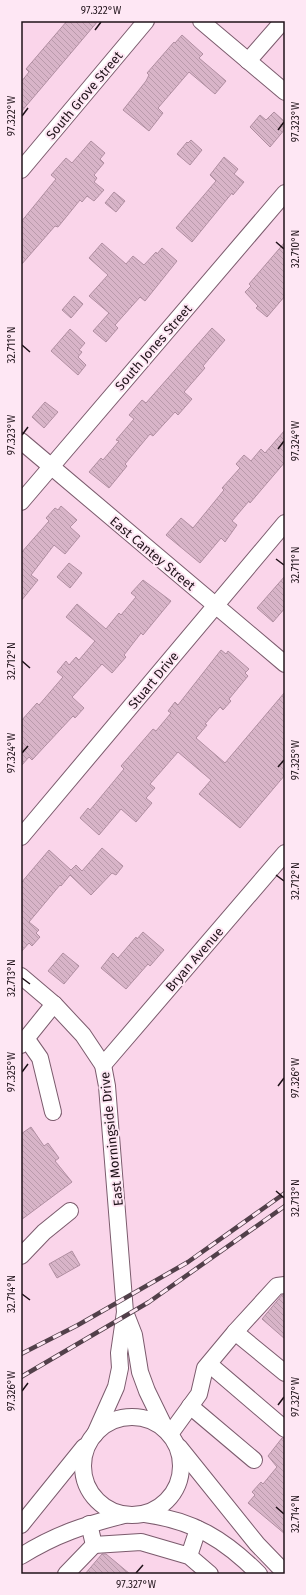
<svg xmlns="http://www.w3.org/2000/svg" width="306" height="1595" font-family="'Fira Sans',sans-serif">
<defs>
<pattern id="building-back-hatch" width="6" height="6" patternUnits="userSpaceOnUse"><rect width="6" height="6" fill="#d8b4c8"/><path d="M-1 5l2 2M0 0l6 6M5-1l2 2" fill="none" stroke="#b99aab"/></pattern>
</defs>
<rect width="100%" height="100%" fill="#fad5ea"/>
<g fill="url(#building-back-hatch)" stroke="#b08ea1">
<polygon points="67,21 98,21 21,112 21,82 29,72 26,69"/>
<polygon points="182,35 203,54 199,58 226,81 215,94 189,72 158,108 163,113 149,131 123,110 146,81 149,75 147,73 174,42 175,43"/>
<polygon points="274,112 285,122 285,129 270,147 250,127 260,115 266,120"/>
<polygon points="191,140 202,150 190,165 177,154 187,142 188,143"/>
<polygon points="91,141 105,153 100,159 104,163 94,175 97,178 94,182 104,190 94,201 87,196 82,202 80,200 58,227 55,226 21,265 21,222 56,179 51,175 66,158 72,163"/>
<polygon points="224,157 238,169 234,174 244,182 233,195 232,193 192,242 176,228 216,181 210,175"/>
<polygon points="114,192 125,201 116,212 105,203"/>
<polygon points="285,242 285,296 267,317 256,308 258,306 245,292 251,286 249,284"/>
<polygon points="102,243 126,264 133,256 144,265 156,252 157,254 162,248 177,261 145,301 140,297 115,325 118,328 106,342 93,331 109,313 89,296 108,275 89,258"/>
<polygon points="74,296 83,304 71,318 62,310"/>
<polygon points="212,328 225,340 203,366 205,368 184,392 192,399 178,415 175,412 153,436 150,434 125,464 127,466 109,488 89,472 101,458 103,460 119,441 116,440 134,419 129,415 142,400 146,403"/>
<polygon points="70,329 85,343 79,350 82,352 78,357 86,365 78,375 51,351"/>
<polygon points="45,402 58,412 44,428 32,417"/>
<polygon points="285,430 285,462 250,503 249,501 232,521 237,525 225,542 221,538 200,563 166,535 181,518 193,528 224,490 222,488 240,468 236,464 244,455 251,461 261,449 265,453"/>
<polygon points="61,506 77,520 70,527 80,536 65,554 54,545 31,575 38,580 21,601 21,553 49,521 46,518 55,508 58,510"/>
<polygon points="69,563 82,573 70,588 57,577"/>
<polygon points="285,576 285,608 273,622 257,608"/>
<polygon points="143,580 171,601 143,635 141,633 124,655 126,657 112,673 102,664 72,697 84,708 75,718 73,716 32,760 29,757 21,766 21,721 37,703 39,705 63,677 57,672 66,661 69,665 76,657 79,660 95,641 66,617 77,604 106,629 119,613 121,615 136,597 131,593"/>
<polygon points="221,650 226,654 228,651 249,669 245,673 248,676 229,699 231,701 223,710 220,707 205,724 207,725 196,738 225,763 285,692 285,775 240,828 199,794 211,780 178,752 150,784 155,788 146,798 152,803 136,822 121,809 99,835 80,818 88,808 90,810 124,769 121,766 153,729 156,731 171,713 168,711 175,702 178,705"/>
<polygon points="102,848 123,866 116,875 112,873 91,895 70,875 61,886 60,885 29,922 39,930 36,933 40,937 32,946 29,943 21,952 21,883 49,850 71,870 76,865 82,871"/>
<polygon points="143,932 164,950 150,966 148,964 126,989 101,968 113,953 118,958 136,937 137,939"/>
<polygon points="63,953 79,966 64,984 48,971"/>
<polygon points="31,1127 44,1146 48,1143 59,1158 55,1161 72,1182 21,1220 21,1134"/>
<polygon points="72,1251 80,1265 57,1278 49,1264"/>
<polygon points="282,1295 285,1295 285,1339 262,1319"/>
<polygon points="282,1438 285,1438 285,1534 248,1503 255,1495 252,1492 261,1482 263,1484 277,1467 268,1456"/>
<polygon points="102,1554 106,1554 130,1574 85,1574"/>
</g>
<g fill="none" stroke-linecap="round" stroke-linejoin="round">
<defs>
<g id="minor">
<polyline points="201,21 285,92"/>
<polyline points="248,61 283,21"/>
<polyline points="21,170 146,21"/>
<polyline points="21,441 285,664"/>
<polyline points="21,502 285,193"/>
<polyline points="21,837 285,523"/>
<polyline points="21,976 54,1004 83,1035 103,1065 107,1086 125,1312 119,1353 120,1368 116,1387 95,1434"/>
<polyline points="26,1038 40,1058 53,1112"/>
<polyline points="21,1045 54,1004"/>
<polyline points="103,1065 285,853"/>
<polyline points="21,1256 44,1232 70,1211"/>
<polyline points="125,1312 134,1335 140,1372 147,1391 166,1430"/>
<polyline points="235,1332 277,1286 285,1285"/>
<polyline points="209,1364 285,1429"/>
<polyline points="190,1406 254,1460"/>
<circle cx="132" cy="1466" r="49"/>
<polyline points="170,1434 199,1394 205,1368 235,1332 285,1373"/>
<polyline points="179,1447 257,1544 285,1573"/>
<path d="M145,1514C194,1521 224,1539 259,1574"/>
<polyline points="89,1524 94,1545 141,1542 189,1556 210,1574"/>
<polyline points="21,1525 84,1447"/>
<path d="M21,1556C56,1534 85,1525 124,1515"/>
<polyline points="189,1556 198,1529"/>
<polyline points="66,1574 94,1545"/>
</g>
</defs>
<use href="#minor" stroke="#7b5b6d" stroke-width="18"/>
<use href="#minor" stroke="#fff" stroke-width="16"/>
<defs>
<g id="rail">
<polyline points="21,1354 78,1325 188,1262 285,1193"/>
<polyline points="21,1377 149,1302 285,1206"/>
</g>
</defs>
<use href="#rail" stroke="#52404a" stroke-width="4.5"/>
<use href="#rail" stroke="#fee7f4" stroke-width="3" stroke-dasharray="9" stroke-linecap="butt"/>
</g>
<path fill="none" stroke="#1f1219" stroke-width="1.5" d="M95,30L101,22M22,116L28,108M278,130L284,122M276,242L284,249M22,345L30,352M22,435L28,427M278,449L284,441M276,559L284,565M22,661L30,668M22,753L28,746M278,767L284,760M276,875L284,881M22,978L30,984M22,1072L28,1064M278,1086L284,1078M276,1191L284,1198M22,1294L30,1300M22,1391L28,1383M278,1405L284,1397M276,1507L284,1514M136,1573L143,1565"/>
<g text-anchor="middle" stroke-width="4" stroke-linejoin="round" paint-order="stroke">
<g font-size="13" fill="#1f1219" stroke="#fee7f4">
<text transform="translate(84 95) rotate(-50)" y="5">South Grove Street</text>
<text transform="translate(153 347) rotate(-49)" y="5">South Jones Street</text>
<text transform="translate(153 553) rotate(40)" y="5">East Cantey Street</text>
<text transform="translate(153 680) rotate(-50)" y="5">Stuart Drive</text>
<text transform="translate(194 959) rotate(-49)" y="5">Bryan Avenue</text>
<text transform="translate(111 1139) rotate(-96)" y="5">East Morningside Drive</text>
</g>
</g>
<rect width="306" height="1595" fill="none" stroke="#fee7f4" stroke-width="44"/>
<rect x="22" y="22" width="262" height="1551" fill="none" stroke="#1f1219" stroke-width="1.5"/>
<g font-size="10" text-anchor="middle" fill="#1f1219">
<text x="101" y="14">97.322°W</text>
<text transform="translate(11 116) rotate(-90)" y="4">97.322°W</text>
<text transform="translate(295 122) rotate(-90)" y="4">97.323°W</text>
<text transform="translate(295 249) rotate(-90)" y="4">32.710°N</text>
<text transform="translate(11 345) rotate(-90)" y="4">32.711°N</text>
<text transform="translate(11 435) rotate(-90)" y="4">97.323°W</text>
<text transform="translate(295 441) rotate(-90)" y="4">97.324°W</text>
<text transform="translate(295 565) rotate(-90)" y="4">32.711°N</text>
<text transform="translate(11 661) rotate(-90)" y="4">32.712°N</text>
<text transform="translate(11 753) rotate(-90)" y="4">97.324°W</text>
<text transform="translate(295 760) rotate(-90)" y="4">97.325°W</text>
<text transform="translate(295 881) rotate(-90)" y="4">32.712°N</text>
<text transform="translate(11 978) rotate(-90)" y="4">32.713°N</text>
<text transform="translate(11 1072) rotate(-90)" y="4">97.325°W</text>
<text transform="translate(295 1078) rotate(-90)" y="4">97.326°W</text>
<text transform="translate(295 1198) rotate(-90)" y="4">32.713°N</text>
<text transform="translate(11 1294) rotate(-90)" y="4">32.714°N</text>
<text transform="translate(11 1391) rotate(-90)" y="4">97.326°W</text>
<text transform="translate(295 1397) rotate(-90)" y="4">97.327°W</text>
<text transform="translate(295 1514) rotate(-90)" y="4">32.714°N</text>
<text x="136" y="1588">97.327°W</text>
</g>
</svg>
